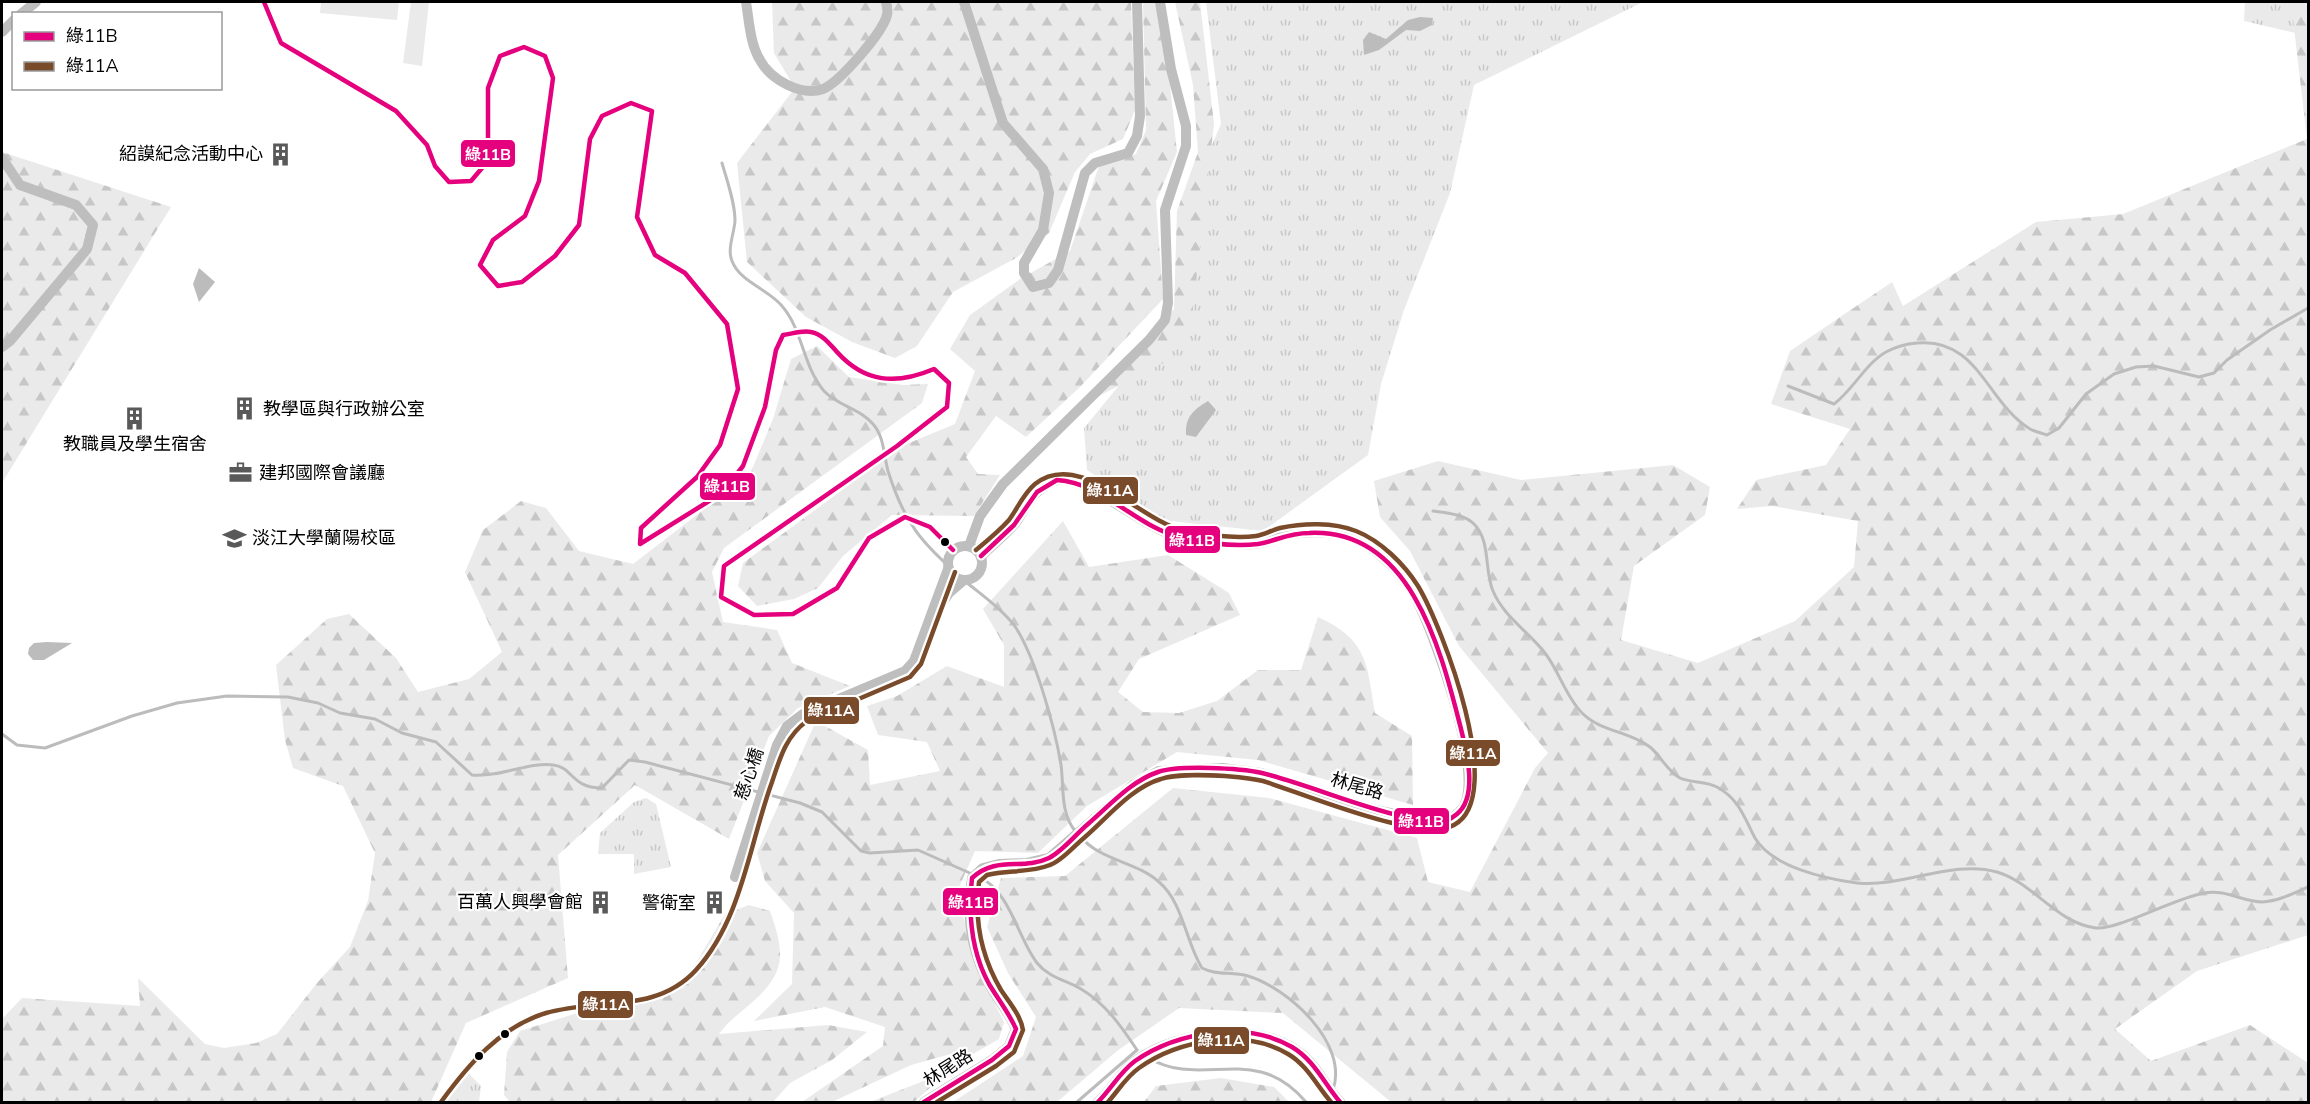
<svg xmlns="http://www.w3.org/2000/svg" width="2310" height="1104" font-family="'Nunito Sans','Noto Sans TC',sans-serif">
<defs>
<pattern id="grass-tufts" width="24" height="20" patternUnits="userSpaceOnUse" patternTransform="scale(1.5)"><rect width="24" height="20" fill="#eaeaea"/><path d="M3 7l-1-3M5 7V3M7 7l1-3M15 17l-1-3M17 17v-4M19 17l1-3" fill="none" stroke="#c7c7c7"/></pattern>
<pattern id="forest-firs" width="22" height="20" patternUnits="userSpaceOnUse" patternTransform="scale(1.5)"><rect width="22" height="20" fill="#eaeaea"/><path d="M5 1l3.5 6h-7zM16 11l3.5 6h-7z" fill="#c7c7c7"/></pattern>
</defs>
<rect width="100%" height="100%" fill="#fff"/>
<g fill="url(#grass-tufts)">
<polygon points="1206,2 1643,2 1474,85 1450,193 1404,310 1381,384 1368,455 1263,531 1161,520 1087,470 1084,428 1182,309 1184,209 1221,124"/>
<polygon points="2245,2 2295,2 2296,33 2244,21"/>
<polygon points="646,798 656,804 671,867 634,874 634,854 598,854 600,833 634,802"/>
<polygon points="469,1074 481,1086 479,1102 441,1102 458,1081"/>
</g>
<g fill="url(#forest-firs)">
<polygon points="772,2 1131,2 1135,110 1123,139 1090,154 1075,172 1049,233 1016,258 953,292 917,346 895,358 852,342 806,317 747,262 737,163 795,88 774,53"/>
<polygon points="1143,2 1156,2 1167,56 1177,152 1156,201 1163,299 1080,387 1026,437 996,416 966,457 978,474 1000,475 974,516 892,515 843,556 818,588 794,599 757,606 738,586 743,563 902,446 955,424 975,371 950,349 970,315 1020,279 1070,251 1099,166 1136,154 1146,130"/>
<polygon points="1175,2 1200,2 1214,124 1191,325 1165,362 1097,397 1174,309 1177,211 1198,152 1193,85"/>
<polygon points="2291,2 2308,2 2308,935 2197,971 2115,1029 2151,1061 2250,1025 2308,1063 2308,1102 1391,1102 1283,1013 1179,1008 1117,1051 1057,1102 953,1102 1023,1056 1036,1017 1008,973 987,927 1001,878 1065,876 1173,788 1269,798 1417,838 1428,882 1470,892 1535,768 1548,753 1459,646 1410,551 1380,517 1374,481 1438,461 1521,480 1673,465 1710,487 1705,515 1634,566 1621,640 1698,663 1795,621 1854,567 1858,521 1772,506 1737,509 1756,480 1826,465 1850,429 1771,404 1790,351 1892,282 1903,306 2036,222 2123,214 2307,139"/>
<polygon points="2,152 171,207 2,483"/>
<polygon points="817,346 849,377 903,385 928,384 922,403 724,548 712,572 723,622 777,630 792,663 850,686 798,708 769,736 729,839 635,785 558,855 568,978 466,1023 431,1102 2,1102 2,1019 22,998 140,1006 138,978 205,1044 224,1048 256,1043 277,1034 317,983 350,947 368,901 375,853 343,786 293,768 285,740 276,665 327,619 349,614 396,658 418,692 469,679 502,652 465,572 483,530 521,501 546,508 579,551 633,564 750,474 773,419 791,359"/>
<path d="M1063,521L1089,567L1168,555L1229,593L1240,615L1139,659L1118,692L1143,712L1179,713L1217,701L1258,670H1301L1318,617C1368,640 1367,664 1375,713L1412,736L1413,805L1258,760L1177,752L1087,806L1038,853L975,851L956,894L984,983L1004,1022L999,1039L973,1054L965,1050L911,1065L832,1102H802L883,1046L885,1027L825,1007L754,1021L792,984L794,913L765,881L757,853L816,721L868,750L870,785L940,771L927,742L878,735L867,706L897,696L947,666L1004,687V645L983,609Z"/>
<path d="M749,905L770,911C785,954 787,973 749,1005C738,1014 727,1023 719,1034L828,1025L867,1032L832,1060L790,1083L773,1102H510L504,1095L507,1052L520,1031L587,1010L662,996L686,980L725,914Z"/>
<polygon points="949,1071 914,1102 870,1102"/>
<polygon points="1221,1078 1274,1087 1289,1102 1144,1102 1156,1086"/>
</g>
<g fill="#eaeaea">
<polygon points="321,2 399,2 397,20 320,13"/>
<polygon points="411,2 429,2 422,66 403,63"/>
</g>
<g fill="#bcbcbc">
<polygon points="1420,17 1433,18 1432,25 1420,31 1406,30 1379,50 1364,55 1363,40 1369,32 1386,39 1408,20"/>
<polygon points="199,268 215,282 199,302 193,284"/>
<path d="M1208,401L1216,410L1196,437L1186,435C1185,417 1193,410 1208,401Z"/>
<polygon points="47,642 72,643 44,660 33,660 28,654 29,648 34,643"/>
</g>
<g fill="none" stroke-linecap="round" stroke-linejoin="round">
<g stroke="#bcbcbc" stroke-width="3">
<path d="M722,163C727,181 735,202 735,221C734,234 727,249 732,261C740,282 768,289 782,306C803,330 803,367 824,391C838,406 861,409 873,424C884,436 884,456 888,471C904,522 921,543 961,577"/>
<path d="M1788,386L1834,404C1853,390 1865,364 1886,352C1897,346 1905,344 1917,343C1978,337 1987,403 2030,429C2035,432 2042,433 2047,435L2059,428L2086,394L2114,374L2136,367L2154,366L2199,377L2214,373L2227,360L2270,330L2308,308"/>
<path d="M1433,511C1447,513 1464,514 1474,524C1491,541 1484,570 1493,591C1504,617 1528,631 1545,653C1559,671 1566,697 1582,713C1601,732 1629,731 1650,747C1661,756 1667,771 1680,778C1691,783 1706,781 1717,787C1739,799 1744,817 1755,838C1772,867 1826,879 1857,883C1903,888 1952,859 1997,872C2034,883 2056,923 2096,928C2118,930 2175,898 2204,893C2226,889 2243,902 2262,902C2279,901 2294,893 2308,887"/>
<path d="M966,582C982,595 1001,608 1014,625C1035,655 1055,728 1061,765C1064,787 1060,812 1075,831"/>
<path d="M2,734L17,745L45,748L132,716L177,703L227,696L288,697L318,703L340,713L375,719L402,733L436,742L472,775C502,777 528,762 553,765C573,767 571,788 602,788L629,760L645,762L800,803L822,812L861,851L870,853L918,850L972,874"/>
<path d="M1080,836C1100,861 1136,861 1159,882C1183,902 1186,943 1202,968C1217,976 1232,971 1248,976C1288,988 1349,1043 1333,1090"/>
<path d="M978,876C1011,892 1017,937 1037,963C1049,978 1066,980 1081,989C1106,1004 1121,1026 1137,1050"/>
<path d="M1147,1057C1202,1091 1253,1040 1306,1102"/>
<polyline points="1077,1102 1137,1050"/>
</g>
<g stroke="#bebebe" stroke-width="10">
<path d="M746,2C749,20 750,44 760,60C770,79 801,97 823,89C840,82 883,32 887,15C888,11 887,6 886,2"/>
<polyline points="964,2 1003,123 1043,169 1049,193 1043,230 1024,263 1024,273 1033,287 1049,283 1058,270 1085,173 1095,163 1128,153 1137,136 1140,116 1137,2"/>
<polyline points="21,14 36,2"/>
<polyline points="2,32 14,20"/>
<polyline points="2,158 20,185 76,205 93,225 87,249 10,341 2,347"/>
<circle cx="965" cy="563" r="17"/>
<polyline points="969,546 980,516 1003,484 1149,340 1165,320 1168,303 1165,210 1186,146 1186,126 1171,69 1160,2"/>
<polyline points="935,614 949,593 964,580"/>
<polyline points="735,877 777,745 787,726 803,714 905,671 914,661 948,569"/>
<path d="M924,1102L992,1060L1009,1046L1016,1029C1011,1017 1004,1008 997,997C973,961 965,921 972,878L983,868L999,864L1027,863L1049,858L1133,785L1159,771L1222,768L1261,773L1363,807L1434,823C1446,822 1457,817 1464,806C1484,769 1433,628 1413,593C1401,573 1381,553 1361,542C1341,530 1308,531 1285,535C1275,536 1266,544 1255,544C1229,545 1204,542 1179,537C1144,529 1086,475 1057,480C1052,481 1045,486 1041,489C1029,497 1023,514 1014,525C1004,536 992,546 981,556"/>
<path d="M1098,1102C1111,1090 1121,1071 1135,1061C1180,1029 1269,1017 1310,1062C1321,1074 1329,1090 1340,1102"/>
</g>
<defs>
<g id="bus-1">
<path d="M264,2L281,43L396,111L427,145L435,166L449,182L471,181L488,161V88L500,56L524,47L545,56L553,78L539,181L525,216L493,240L480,265L498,286L522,282L555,256L579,225L590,139L602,116L631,103L652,111L637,217L655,255L685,273L727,324L738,389L720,445L697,477L641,528L640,544L722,493L743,466L765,407L776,350L783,335C792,334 802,330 811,332C822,334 829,343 837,352C865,383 896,385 934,369L949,383L947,407L897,446L724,566L721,597L754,615L793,614L837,588L869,538L905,517L930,527L953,550"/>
<path d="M924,1102L992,1060L1009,1046L1016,1029C1009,1013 998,999 989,984C971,951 968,915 972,878C997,855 1022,871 1049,858C1063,851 1076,834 1088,824C1109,806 1131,781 1158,772C1179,765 1240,768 1262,773C1309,785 1354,805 1401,816C1412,818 1425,823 1435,823C1443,823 1451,819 1457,814C1479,796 1466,749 1460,725C1440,647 1410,528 1309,533C1288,533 1276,541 1258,544C1234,547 1206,543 1183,538C1137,528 1104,483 1057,480L1037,492L1014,525L981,556"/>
<path d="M1098,1102C1111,1089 1120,1072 1135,1061C1177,1032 1246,1020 1292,1047C1314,1060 1324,1083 1340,1102"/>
</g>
<g id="bus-2">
<path d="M441,1102C468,1065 500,1027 546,1013C597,998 656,1014 696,970C742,919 749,845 772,782C780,758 786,736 807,721L910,677L921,664L955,572"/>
<path d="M937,1102L996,1066L1014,1052L1023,1030C1021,1016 1009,1002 1001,990C981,956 974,920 979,882L987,875C1007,870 1030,873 1050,865C1062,861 1074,846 1085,837C1107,818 1132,787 1161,779C1175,774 1209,775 1225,776C1237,777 1251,778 1263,781C1302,793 1420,843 1454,825C1508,797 1442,626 1418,586C1404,564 1381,541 1356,531C1333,522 1303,523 1280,528C1272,530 1264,535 1256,536C1233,539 1207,535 1185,531C1139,521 1080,448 1035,484C1023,494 1018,508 1009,520C999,531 987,541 976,550"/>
<path d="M1108,1102C1118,1091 1126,1077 1139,1068C1178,1040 1245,1028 1288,1054C1307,1065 1317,1086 1331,1102"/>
</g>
</defs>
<use href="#bus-1" stroke="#fff" stroke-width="9"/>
<use href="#bus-2" stroke="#fff" stroke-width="9"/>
<use href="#bus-1" stroke="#e5007d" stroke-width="4.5"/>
<use href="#bus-2" stroke="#7a4b2a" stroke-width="4.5"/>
</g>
<defs>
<symbol id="building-bare" viewBox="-9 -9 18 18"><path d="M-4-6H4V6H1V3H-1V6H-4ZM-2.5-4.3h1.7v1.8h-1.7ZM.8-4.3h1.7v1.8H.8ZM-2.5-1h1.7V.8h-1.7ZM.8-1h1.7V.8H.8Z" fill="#595959" stroke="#fff" stroke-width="2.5" paint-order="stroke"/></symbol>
<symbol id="office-bare" viewBox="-9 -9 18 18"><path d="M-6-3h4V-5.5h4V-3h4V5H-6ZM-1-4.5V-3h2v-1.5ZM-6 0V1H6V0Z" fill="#595959" stroke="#fff" stroke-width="2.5" paint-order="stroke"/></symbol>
<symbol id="university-bare" viewBox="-9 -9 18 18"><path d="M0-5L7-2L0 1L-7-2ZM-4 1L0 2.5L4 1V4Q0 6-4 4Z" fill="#595959" stroke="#fff" stroke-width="2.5" paint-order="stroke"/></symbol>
</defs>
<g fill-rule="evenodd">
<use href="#building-bare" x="264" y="138" width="33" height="33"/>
<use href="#building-bare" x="228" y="392" width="33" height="33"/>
<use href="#building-bare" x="118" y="402" width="33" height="33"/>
<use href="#office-bare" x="224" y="456" width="33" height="33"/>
<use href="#university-bare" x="218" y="522" width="33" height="33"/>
<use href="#building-bare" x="584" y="886" width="33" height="33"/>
<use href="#building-bare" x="698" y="886" width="33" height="33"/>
</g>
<g fill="#000" stroke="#fff" stroke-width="2">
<circle cx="945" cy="542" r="5"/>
<circle cx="505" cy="1034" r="5"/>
<circle cx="479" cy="1056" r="5"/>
</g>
<g text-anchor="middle" stroke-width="4.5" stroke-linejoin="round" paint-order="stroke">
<g font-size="18" fill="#000" stroke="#fff" text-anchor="end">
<text x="263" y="160">紹謨紀念活動中心</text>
<text x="263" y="415" text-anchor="start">教學區與行政辦公室</text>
<text x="135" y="450" text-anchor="middle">教職員及學生宿舍</text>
<text x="259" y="479" text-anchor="start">建邦國際會議廳</text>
<text x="252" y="544" text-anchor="start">淡江大學蘭陽校區</text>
<text x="583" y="908">百萬人興學會館</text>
<text x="696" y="909">警衛室</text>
</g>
<g font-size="18" fill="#000" stroke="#fff">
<text transform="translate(749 774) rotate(-71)" y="6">慈心橋</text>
<text transform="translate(1357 786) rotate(16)" y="6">林尾路</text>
<text transform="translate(948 1068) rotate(-32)" y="6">林尾路</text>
</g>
</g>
<g stroke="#fff" stroke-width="2">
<rect x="460" y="139" width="56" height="29" rx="6" fill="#e5007d"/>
<rect x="699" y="472" width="57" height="29" rx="6" fill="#e5007d"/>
<rect x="1082" y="476" width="57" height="29" rx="6" fill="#7a4b2a"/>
<rect x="1164" y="525" width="57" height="29" rx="6" fill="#e5007d"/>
<rect x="803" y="696" width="57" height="29" rx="6" fill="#7a4b2a"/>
<rect x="1445" y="739" width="56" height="28" rx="6" fill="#7a4b2a"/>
<rect x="1393" y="807" width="57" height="28" rx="6" fill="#e5007d"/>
<rect x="942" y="887" width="57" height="29" rx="6" fill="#e5007d"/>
<rect x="577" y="990" width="57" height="29" rx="6" fill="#7a4b2a"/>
<rect x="1193" y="1026" width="57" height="29" rx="6" fill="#7a4b2a"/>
</g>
<g font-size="16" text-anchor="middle" font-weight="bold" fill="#fff">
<text x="488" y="160">綠11B</text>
<text x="727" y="492">綠11B</text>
<text x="1110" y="496">綠11A</text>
<text x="1192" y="546">綠11B</text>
<text x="831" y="716">綠11A</text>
<text x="1473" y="759">綠11A</text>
<text x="1421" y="827">綠11B</text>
<text x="971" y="908">綠11B</text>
<text x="606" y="1010">綠11A</text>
<text x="1221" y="1046">綠11A</text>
</g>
<rect width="2310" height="1104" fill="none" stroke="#000000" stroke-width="6"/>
<rect x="12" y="12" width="210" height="78" fill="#ffffff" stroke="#999999" stroke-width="1.5"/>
<rect x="24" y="32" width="30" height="9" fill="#e5007d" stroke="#999999" stroke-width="1.5"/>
<text x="66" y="42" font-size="18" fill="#000000">綠11B</text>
<rect x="24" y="62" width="30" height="9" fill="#7a4b2a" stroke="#999999" stroke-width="1.5"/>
<text x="66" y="72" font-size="18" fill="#000000">綠11A</text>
</svg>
